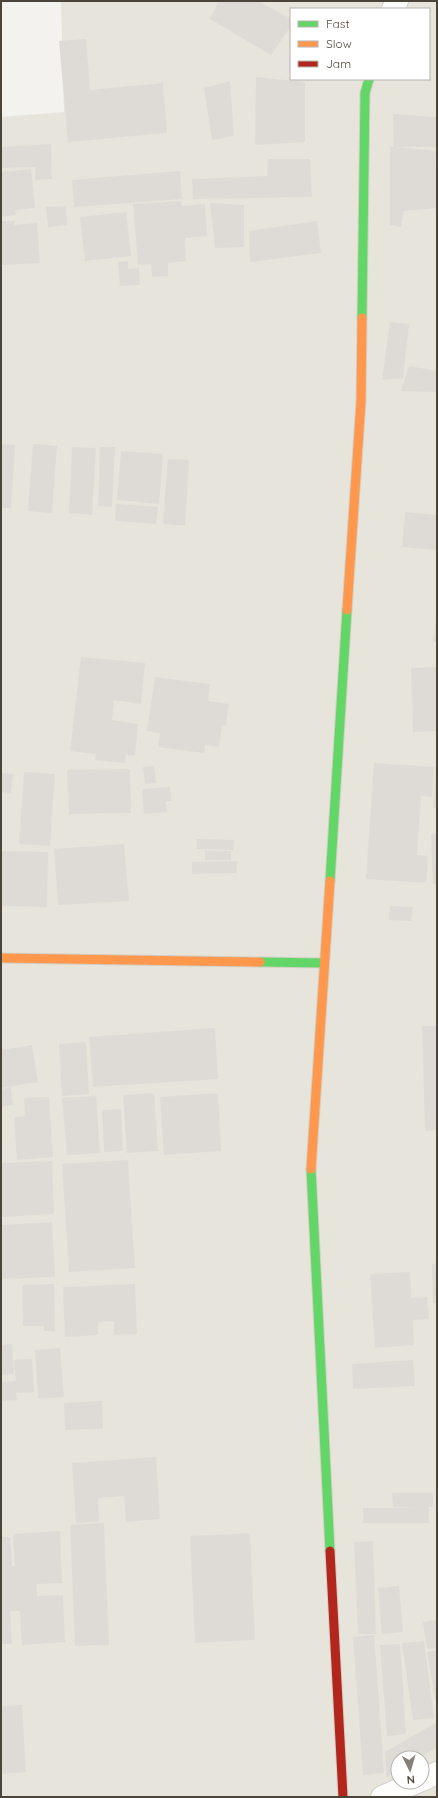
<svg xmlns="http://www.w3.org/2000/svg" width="438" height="1798" font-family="Quicksand,sans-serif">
<rect width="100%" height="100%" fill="#f4f2ee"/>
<path fill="#e7e4dc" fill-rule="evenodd" d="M61,1H437V1797H1V117L64,112ZM291,9H429V79H291ZM398,1758H422V1782H398Z"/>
<g fill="#dedbd6">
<polygon points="219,1 258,1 291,19 291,26 271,55 210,19"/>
<polygon points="86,39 90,90 163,83 167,133 68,142 59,41"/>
<polygon points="256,77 305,82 305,142 255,145"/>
<polygon points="230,81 234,136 212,140 204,88"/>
<polygon points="393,114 437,117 437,147 397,147 437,151 437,163 435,154 437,208 404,211 401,227 390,225 390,147 394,147"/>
<polygon points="51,144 52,179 35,180 35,167 1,168 1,147"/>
<polygon points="268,159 310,159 312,197 193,199 192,179 267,176"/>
<polygon points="31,169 35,208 15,210 16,215 1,217 1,172"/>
<polygon points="180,171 182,199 74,207 72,180"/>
<polygon points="181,201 182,206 205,204 207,236 185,238 186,261 168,263 168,276 152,277 151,264 138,265 133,204"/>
<polygon points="210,203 244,205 244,247 215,248"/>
<polygon points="66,206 67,225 48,227 46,207"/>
<polygon points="126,212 131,256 85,261 80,217"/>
<polygon points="1,221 14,221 14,225 37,223 40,263 1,265"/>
<polygon points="317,221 321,253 250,262 249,231"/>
<polygon points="128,261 128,269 139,268 140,285 120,286 118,262"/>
<polygon points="390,322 409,324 403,378 382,380"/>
<polygon points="409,366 437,371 437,392 401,391"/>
<polygon points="1,444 15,445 11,508 1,508"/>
<polygon points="33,444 57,446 52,513 28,511"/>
<polygon points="72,447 96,448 92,515 69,513"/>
<polygon points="100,447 115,447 112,507 98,506"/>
<polygon points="121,451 163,454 159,504 117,500"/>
<polygon points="168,459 189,460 185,526 163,524"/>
<polygon points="116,504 158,507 156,524 115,521"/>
<polygon points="405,512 437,515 437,550 402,547"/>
<polygon points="435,623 437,623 437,642 433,641"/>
<polygon points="81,657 145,663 141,704 114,700 112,720 138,724 135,756 126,755 125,763 95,760 96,754 70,751"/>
<polygon points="437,667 437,731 413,732 411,668"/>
<polygon points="155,677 210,684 208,701 229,704 226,725 222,725 219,747 205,745 204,753 158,747 160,733 147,731"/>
<polygon points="436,759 437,759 437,808 433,808"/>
<polygon points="374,763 434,767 432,797 421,796 417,855 428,856 426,883 366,879"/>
<polygon points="154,766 156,783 145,784 143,767"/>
<polygon points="130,769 131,813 69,814 67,770"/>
<polygon points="24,772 55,774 50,846 19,844"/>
<polygon points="1,773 13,774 11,793 1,792"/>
<polygon points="170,787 171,801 166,801 167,812 144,814 142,789"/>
<polygon points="437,833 437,884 433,884 431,834"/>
<polygon points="197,839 234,840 233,850 197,849"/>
<polygon points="124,844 129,901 58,905 54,849"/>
<polygon points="1,851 48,852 47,907 1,906"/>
<rect x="205" y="851" width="26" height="9"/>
<polygon points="237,861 237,873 192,874 192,862"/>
<polygon points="390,906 413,907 411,921 389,920"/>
<polygon points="422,1026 437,1026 437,1130 425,1131"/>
<polygon points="215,1028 218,1079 93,1087 89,1037"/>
<polygon points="86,1042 89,1094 62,1096 59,1044"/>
<polygon points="32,1045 38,1082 1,1088 1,1050"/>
<polygon points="11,1087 13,1105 1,1107 1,1089"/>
<polygon points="154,1093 158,1151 127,1153 123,1095"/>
<polygon points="218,1093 221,1151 164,1155 160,1097"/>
<polygon points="96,1096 100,1153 67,1155 62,1098"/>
<polygon points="49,1097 53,1157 17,1160 14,1117 25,1116 24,1098"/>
<polygon points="121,1109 123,1151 104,1152 102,1110"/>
<polygon points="128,1160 135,1268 69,1272 62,1164"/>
<polygon points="52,1161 54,1214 1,1217 1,1163"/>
<polygon points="52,1222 55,1277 1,1279 1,1225"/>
<polygon points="437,1263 437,1303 433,1303 432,1264"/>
<polygon points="410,1272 411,1298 427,1297 429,1319 413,1320 414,1345 375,1348 370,1274"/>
<polygon points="54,1284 55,1331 44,1331 44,1326 23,1326 22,1285"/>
<polygon points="135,1284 137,1334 114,1335 114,1321 98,1322 98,1335 65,1337 63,1287"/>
<polygon points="12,1344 14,1374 1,1375 1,1345"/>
<polygon points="60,1348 64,1397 38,1399 35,1350"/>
<polygon points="32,1359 34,1392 16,1393 17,1400 1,1401 1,1382 16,1381 14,1360"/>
<polygon points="413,1360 415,1386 353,1389 352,1364"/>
<polygon points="102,1401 103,1429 65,1430 64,1403"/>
<polygon points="156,1457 160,1519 126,1522 124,1496 98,1498 99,1521 76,1523 72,1463"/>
<polygon points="392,1493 433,1493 433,1507 429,1507 429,1523 363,1523 363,1508 418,1508 393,1507"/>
<polygon points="104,1523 109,1645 75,1646 70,1525"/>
<polygon points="60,1531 62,1583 37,1584 37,1596 63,1595 65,1642 22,1645 20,1611 10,1611 12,1644 1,1644 1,1533 2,1537 10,1537 12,1566 15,1566 13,1534"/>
<polygon points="250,1533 255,1640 195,1643 190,1536"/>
<polygon points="373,1541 376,1634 358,1634 354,1542"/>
<polygon points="399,1586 403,1632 382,1634 378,1588"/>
<polygon points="437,1620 437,1648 427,1649 423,1622"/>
<polygon points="374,1635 384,1773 363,1775 353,1637"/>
<polygon points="424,1641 434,1718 413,1720 402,1643"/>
<polygon points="400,1644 406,1734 387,1736 380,1645"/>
<polygon points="437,1650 437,1704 436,1704 427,1652"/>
<polygon points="22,1705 26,1772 1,1774 1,1706"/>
<polygon points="437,1722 437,1747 419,1758 398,1758 398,1770 387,1777 385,1752"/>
</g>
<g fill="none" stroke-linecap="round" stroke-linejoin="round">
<defs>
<g id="street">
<polyline points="393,9 397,1"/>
<polyline points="422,1780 437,1773"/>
<polyline points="382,1797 417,1782"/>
</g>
<g id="fast">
<polyline points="362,318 365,93 369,79"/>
<polyline points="330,881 347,610"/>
<polyline points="260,962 324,963"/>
<polyline points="311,1169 330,1551"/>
</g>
<g id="slow">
<polyline points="347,610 361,401 362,318"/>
<polyline points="1,958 260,962"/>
<polyline points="311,1169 330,881"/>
</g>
<polyline id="jam" points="330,1551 343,1797"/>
</defs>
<use href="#street" stroke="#d2d0cb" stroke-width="24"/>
<use href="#fast" stroke="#d3cfc5" stroke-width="11"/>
<use href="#slow" stroke="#d3cfc5" stroke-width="11"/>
<use href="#jam" stroke="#d3cfc5" stroke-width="11"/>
<use href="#street" stroke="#fdfdfc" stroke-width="22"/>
<use href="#fast" stroke="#63d668" stroke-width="9"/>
<use href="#slow" stroke="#ff974d" stroke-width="9"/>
<use href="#jam" stroke="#b3261e" stroke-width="9"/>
</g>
<rect width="438" height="1798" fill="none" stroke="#4b4439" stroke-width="4"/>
<rect x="290" y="8" width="140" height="72" fill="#ffffff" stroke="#b7b4b0"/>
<rect x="298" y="21" width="20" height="6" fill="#63d668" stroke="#b7b4b0"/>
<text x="326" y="28" font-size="12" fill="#4b4439">Fast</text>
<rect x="298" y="41" width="20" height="6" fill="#ff974d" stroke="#b7b4b0"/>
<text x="326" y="48" font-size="12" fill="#4b4439">Slow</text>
<rect x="298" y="61" width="20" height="6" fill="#b3261e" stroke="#b7b4b0"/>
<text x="326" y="68" font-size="12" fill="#4b4439">Jam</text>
<g transform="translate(410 1770) rotate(175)"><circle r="19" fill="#ffffff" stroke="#b7b4b0"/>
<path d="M0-3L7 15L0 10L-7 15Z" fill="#868178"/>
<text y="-6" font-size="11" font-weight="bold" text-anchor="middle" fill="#4b4439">N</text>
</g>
</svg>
